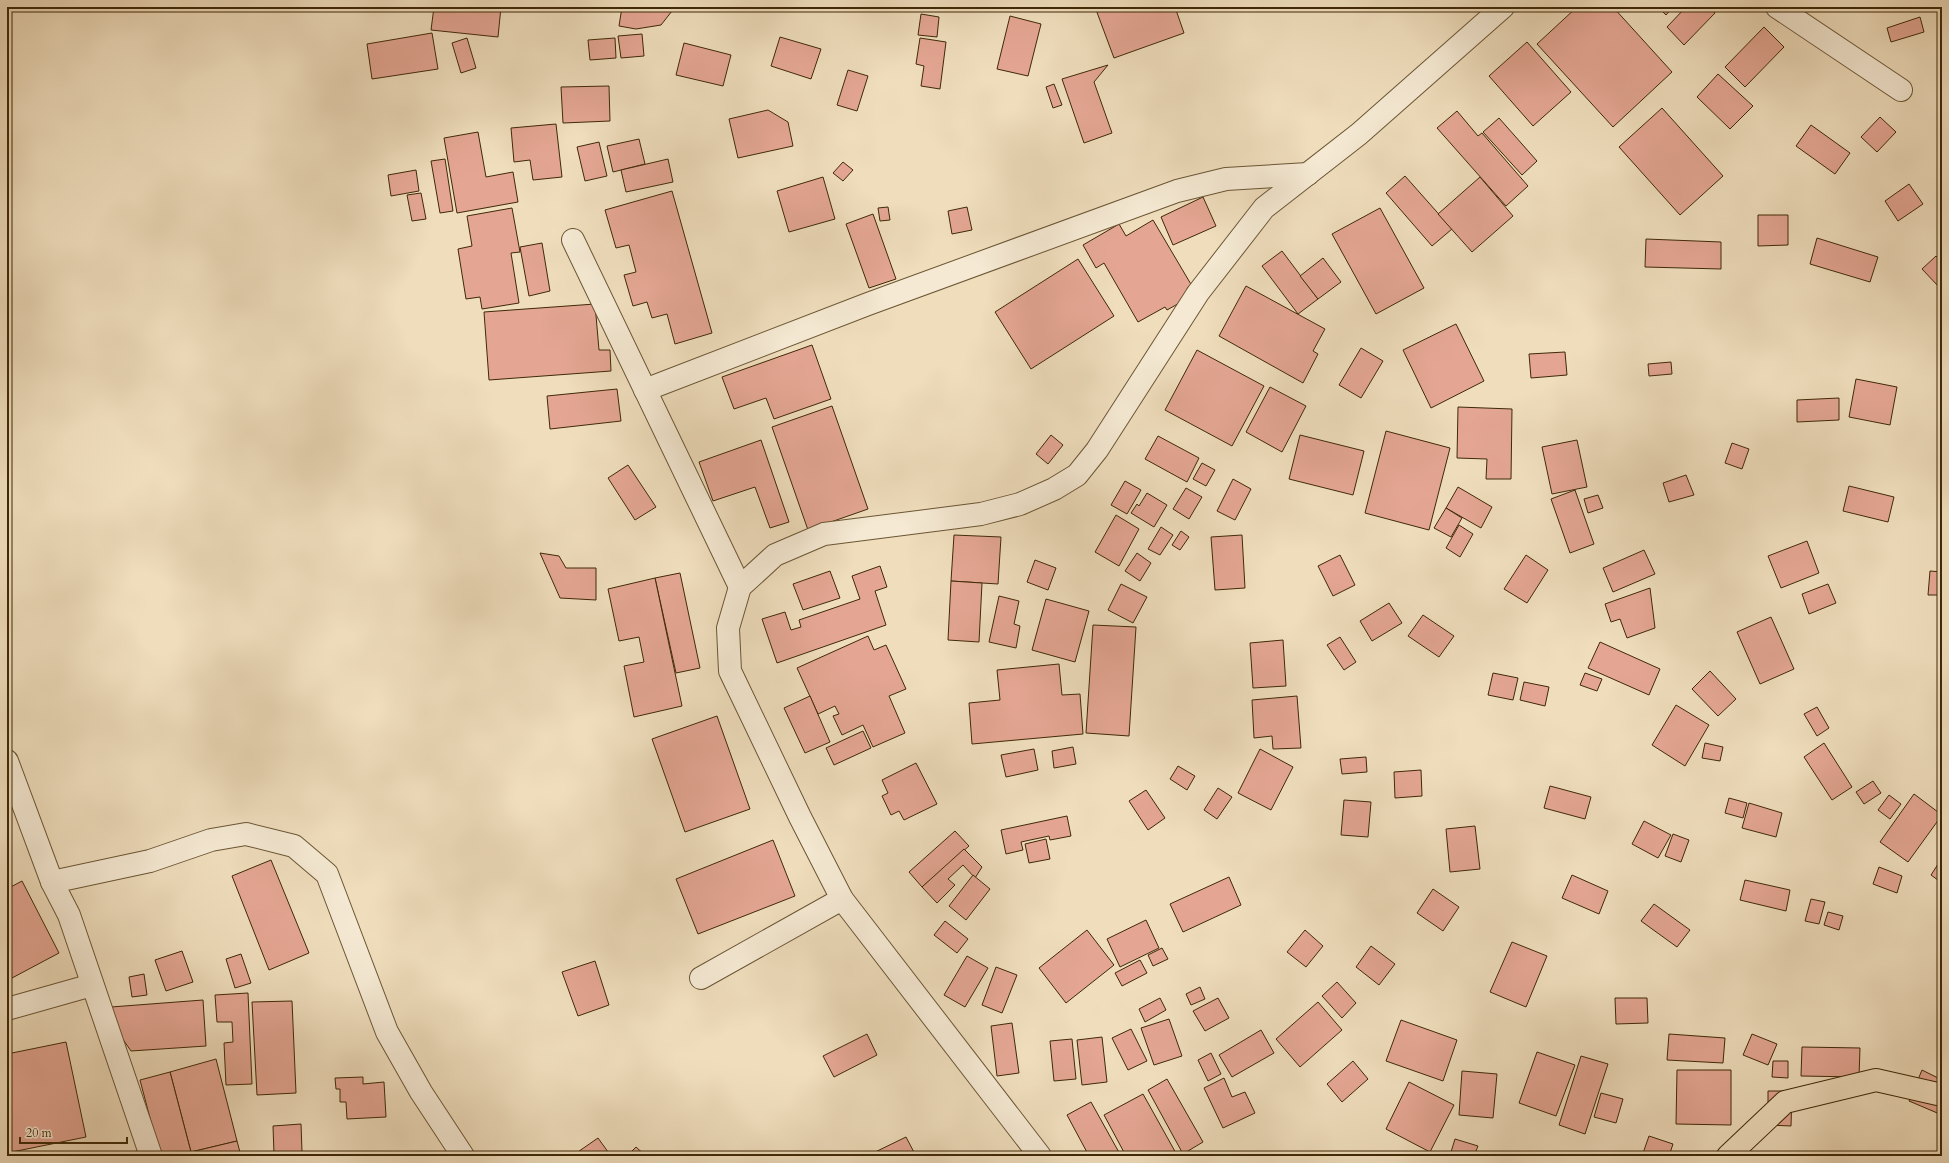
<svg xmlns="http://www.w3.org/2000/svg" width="1949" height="1163" font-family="Cardo,serif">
<rect width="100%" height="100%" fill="#efddbc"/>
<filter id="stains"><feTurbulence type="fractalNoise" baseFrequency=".005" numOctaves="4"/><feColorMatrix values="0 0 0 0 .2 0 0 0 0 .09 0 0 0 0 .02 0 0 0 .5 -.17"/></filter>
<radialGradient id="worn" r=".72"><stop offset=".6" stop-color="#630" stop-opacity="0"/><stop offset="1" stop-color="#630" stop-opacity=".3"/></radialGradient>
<g fill="#e4a693" stroke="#3f2906">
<polygon points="434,7 481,11 482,7 501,7 498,37 431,30"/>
<polygon points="622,7 639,9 672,11 661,25 636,29 619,26"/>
<polygon points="1095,7 1175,7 1184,33 1114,58"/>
<polygon points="1577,7 1613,7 1672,72 1613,127 1537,44"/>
<polygon points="1658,7 1673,7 1666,15"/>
<polygon points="1686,7 1710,7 1715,13 1684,45 1667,27"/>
<polygon points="921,14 939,17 937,37 918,35"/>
<polygon points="1010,16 1041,24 1028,76 997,69"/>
<polygon points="1920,17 1924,32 1891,42 1887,28"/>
<polygon points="1764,27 1784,47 1745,87 1725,67"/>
<polygon points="432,33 438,69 372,79 367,44"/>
<polygon points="642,34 644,56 621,58 618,36"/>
<polygon points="780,37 821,49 811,79 771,66"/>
<polygon points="467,38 476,68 461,73 452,43"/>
<polygon points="615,38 616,58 590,60 588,40"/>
<polygon points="920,38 946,42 940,89 921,86 924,66 916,64"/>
<polygon points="1527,42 1571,92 1533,126 1489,76"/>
<polygon points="684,43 731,55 723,86 676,75"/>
<polygon points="1108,65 1094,82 1112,133 1084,143 1062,79"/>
<polygon points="848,70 868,76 857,111 837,105"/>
<polygon points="1718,74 1753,106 1730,129 1697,97"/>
<polygon points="1054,84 1062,105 1053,108 1046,87"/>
<polygon points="609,86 610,121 563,123 561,87"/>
<polygon points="1662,108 1723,176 1680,215 1619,147"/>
<polygon points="768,110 788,122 793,146 738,158 729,119"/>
<polygon points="1457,111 1478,136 1482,133 1528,186 1506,206 1437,128"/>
<polygon points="1880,117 1896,132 1877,152 1861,137"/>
<polygon points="1499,118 1537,161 1522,175 1483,132"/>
<polygon points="556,124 562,177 533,180 530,160 514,162 511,128"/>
<polygon points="1811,125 1850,153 1835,174 1796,146"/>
<polygon points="478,132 486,177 513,172 518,202 457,213 444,138"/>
<polygon points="639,139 645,164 613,172 607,146"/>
<polygon points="599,142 607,176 585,181 577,147"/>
<polygon points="445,159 453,211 440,213 431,161"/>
<polygon points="668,159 673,182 626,192 621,170"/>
<polygon points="843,162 853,170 843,181 833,173"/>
<polygon points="416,170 419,191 391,196 388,175"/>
<polygon points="1405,176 1452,229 1432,246 1386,193"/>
<polygon points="823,177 835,219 789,232 777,191"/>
<polygon points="1480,177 1513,216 1472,252 1438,214"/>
<polygon points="1909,184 1923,204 1898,221 1885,201"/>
<polygon points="672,191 712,333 675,344 667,314 652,318 647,302 633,306 624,275 636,272 629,245 616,248 605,210"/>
<polygon points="421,193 426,219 412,221 407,195"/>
<polygon points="1203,197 1216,226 1173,245 1161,217"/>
<polygon points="888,207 890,220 880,221 878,208"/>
<polygon points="967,207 972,230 952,234 948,211"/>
<polygon points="512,208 520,252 511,253 519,303 482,309 480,297 466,299 458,249 472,246 467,216"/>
<polygon points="1380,208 1424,288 1376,314 1332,234"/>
<polygon points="873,214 896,279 869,288 846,224"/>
<polygon points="1758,215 1788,215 1788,245 1758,246"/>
<polygon points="1153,220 1192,286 1187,288 1192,296 1167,310 1165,307 1138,322 1104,263 1096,268 1083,245 1119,224 1126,236"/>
<polygon points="1817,238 1878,257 1870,282 1810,264"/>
<polygon points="1646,239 1721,242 1721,269 1645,267"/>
<polygon points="542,243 550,291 529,296 520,247"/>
<polygon points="1282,251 1318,299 1298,314 1262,266"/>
<polygon points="1936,256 1942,262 1942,284 1939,287 1922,269"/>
<polygon points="1323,258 1341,282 1318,299 1300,276"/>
<polygon points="1078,259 1114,316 1031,369 995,312"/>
<polygon points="1246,286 1325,329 1313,351 1318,354 1303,383 1219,336"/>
<polygon points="595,304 599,350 610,350 611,371 489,380 484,312"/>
<polygon points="1456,324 1484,381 1431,408 1403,350"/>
<polygon points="812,345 831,399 774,419 766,398 734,409 722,377"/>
<polygon points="1361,348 1383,361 1361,398 1339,385"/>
<polygon points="1197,350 1264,386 1232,446 1165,410"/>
<polygon points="1565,352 1567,375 1531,378 1529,354"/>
<polygon points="1671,362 1672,374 1649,376 1648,364"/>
<polygon points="1856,379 1897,387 1890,425 1849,417"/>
<polygon points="1270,387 1306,406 1282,452 1246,432"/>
<polygon points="617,389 621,421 550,429 547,396"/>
<polygon points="1839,398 1839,420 1797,422 1797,400"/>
<polygon points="832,406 868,509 808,530 772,427"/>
<polygon points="1458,407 1512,409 1511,479 1486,479 1487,459 1457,458"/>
<polygon points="1386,431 1450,448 1429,530 1365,513"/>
<polygon points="1051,435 1063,445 1048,464 1036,454"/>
<polygon points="1300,435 1364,451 1353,495 1289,479"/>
<polygon points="1158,436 1199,458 1187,482 1145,459"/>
<polygon points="761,440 789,522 770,528 755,487 713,501 699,462"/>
<polygon points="1577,440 1587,487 1552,494 1542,447"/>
<polygon points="1732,443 1749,449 1742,469 1725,463"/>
<polygon points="1202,463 1215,470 1206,486 1193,479"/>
<polygon points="628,465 656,507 635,520 608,478"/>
<polygon points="1686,475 1694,495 1669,502 1663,483"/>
<polygon points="1233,479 1251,489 1235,520 1217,511"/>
<polygon points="1125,481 1141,490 1127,514 1111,505"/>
<polygon points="1849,486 1894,497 1888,522 1843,511"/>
<polygon points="1458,487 1492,507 1481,528 1446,508"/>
<polygon points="1186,488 1202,497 1189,519 1173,509"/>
<polygon points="1575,490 1594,544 1570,553 1551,499"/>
<polygon points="1147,493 1167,505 1154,527 1131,513 1137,504 1139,506"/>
<polygon points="1598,495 1603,508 1588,513 1584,499"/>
<polygon points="1446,508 1462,518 1451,537 1434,528"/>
<polygon points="1116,515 1139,529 1119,566 1095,552"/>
<polygon points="1459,525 1473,534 1460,557 1446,548"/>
<polygon points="1161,527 1173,535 1160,555 1148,549"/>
<polygon points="1181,531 1189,537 1180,550 1172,545"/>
<polygon points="954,535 1001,537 998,584 951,581"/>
<polygon points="1242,535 1245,588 1215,590 1211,537"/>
<polygon points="1807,541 1819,573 1781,588 1768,556"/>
<polygon points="1644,550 1655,574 1613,592 1603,568"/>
<polygon points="540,553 559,556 566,568 596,568 596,600 560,598"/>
<polygon points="1137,553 1151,563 1140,581 1125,571"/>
<polygon points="1340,555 1355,585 1333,596 1318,566"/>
<polygon points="1526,555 1548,570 1527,603 1504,589"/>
<polygon points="1035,560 1056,568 1048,590 1027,582"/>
<polygon points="880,566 887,587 875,591 886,625 777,663 762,619 785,612 791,630 801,627 799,620 860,599 852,576"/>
<polygon points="830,571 840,598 803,610 793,584"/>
<polygon points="1930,571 1942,572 1942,595 1928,595"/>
<polygon points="680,573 700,668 676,673 655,578"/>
<polygon points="655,578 682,706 634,717 624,666 644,662 639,637 619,641 608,589"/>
<polygon points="951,581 982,583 979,642 948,640"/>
<polygon points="1121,584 1147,597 1133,623 1108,610"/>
<polygon points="1828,584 1836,603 1809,614 1802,594"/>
<polygon points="1650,588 1655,628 1627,638 1620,619 1611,622 1605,604"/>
<polygon points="999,596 1019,601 1014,624 1020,626 1016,648 989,642"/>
<polygon points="1046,599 1089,611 1075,662 1032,650"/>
<polygon points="1389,603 1402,623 1372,641 1360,621"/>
<polygon points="1423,615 1454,636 1439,657 1408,636"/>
<polygon points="1771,617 1794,669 1760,684 1737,632"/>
<polygon points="1093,625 1136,627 1129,736 1086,733"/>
<polygon points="868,636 874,650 886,645 906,689 889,696 905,733 873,747 863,725 842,735 833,716 839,714 835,706 818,714 797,668"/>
<polygon points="1340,637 1356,662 1344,670 1327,645"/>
<polygon points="1283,640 1286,686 1253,688 1250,643"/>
<polygon points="1600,642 1660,669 1649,695 1588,668"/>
<polygon points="1059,664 1062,695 1080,694 1083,734 972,744 969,703 1000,700 997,670"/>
<polygon points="1710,671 1736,699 1718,716 1692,689"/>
<polygon points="1493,673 1518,678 1513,700 1488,695"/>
<polygon points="1585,673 1602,679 1597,691 1580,685"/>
<polygon points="1524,682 1549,687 1545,706 1520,700"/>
<polygon points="810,696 830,742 805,753 784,708"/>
<polygon points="1297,696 1301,748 1273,749 1272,736 1254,738 1252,700"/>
<polygon points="1676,705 1709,725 1685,766 1652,745"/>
<polygon points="1817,707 1829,728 1817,736 1804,714"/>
<polygon points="717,716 750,809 685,832 652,739"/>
<polygon points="863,731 871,748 834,765 826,748"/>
<polygon points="1705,743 1723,747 1720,761 1702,758"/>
<polygon points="1824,743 1852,787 1832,800 1804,757"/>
<polygon points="1073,747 1076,764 1054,768 1052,751"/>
<polygon points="1034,749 1038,770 1006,777 1001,755"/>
<polygon points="1260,749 1293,767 1271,810 1238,793"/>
<polygon points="1366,757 1367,772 1342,774 1340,759"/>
<polygon points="916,763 937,804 904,820 899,811 891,815 882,796 888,793 882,780"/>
<polygon points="1178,766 1195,776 1187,790 1170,779"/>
<polygon points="1421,770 1422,796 1395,798 1394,772"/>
<polygon points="1873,781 1881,793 1864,804 1856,792"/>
<polygon points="1550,786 1591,797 1585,819 1544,808"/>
<polygon points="1218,788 1232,797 1217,819 1204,810"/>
<polygon points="1146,790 1165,818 1148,830 1129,801"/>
<polygon points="1914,794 1942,815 1908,862 1880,842"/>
<polygon points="1889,795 1901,804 1890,819 1878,810"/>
<polygon points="1729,798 1747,803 1743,818 1725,813"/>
<polygon points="1344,800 1371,802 1368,837 1341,835"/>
<polygon points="1749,803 1782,813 1776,837 1742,828"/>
<polygon points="1067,816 1071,836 1050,840 1049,836 1021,842 1023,850 1006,854 1001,830"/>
<polygon points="1644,821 1671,835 1658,858 1632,844"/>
<polygon points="1475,826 1480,869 1450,872 1446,829"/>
<polygon points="955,831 969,846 922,887 909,872"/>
<polygon points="1673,834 1689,840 1681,862 1665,856"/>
<polygon points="1046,839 1050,859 1029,863 1025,844"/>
<polygon points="773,840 795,896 698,934 676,879"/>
<polygon points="964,849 982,867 975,878 963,865 948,879 955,885 937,903 922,887"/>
<polygon points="1942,858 1942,883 1931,875"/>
<polygon points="271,860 309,953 269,970 232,876"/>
<polygon points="1879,867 1902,876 1897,893 1873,884"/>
<polygon points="973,875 990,889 966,920 949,906"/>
<polygon points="1572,875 1608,891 1599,914 1562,898"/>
<polygon points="1229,877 1241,905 1183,932 1170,904"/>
<polygon points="1745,880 1790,890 1786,911 1740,900"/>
<polygon points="22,881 59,953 12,978 7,969 7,889"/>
<polygon points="1433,889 1459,907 1443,931 1417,913"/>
<polygon points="1811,899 1825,902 1819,924 1805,921"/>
<polygon points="1654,904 1690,930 1677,947 1641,921"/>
<polygon points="1828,912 1843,916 1839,930 1824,925"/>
<polygon points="1146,920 1159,948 1120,967 1107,939"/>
<polygon points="945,921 968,939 957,953 934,935"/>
<polygon points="1087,930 1114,965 1066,1003 1039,968"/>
<polygon points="1305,930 1323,946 1306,967 1287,952"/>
<polygon points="1512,942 1547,956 1526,1007 1490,992"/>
<polygon points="1371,946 1395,964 1379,985 1356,967"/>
<polygon points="1162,948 1168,959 1153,966 1148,955"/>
<polygon points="182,951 193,982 166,991 155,960"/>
<polygon points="241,954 251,983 235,988 226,959"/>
<polygon points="967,956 988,968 965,1007 944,995"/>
<polygon points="1140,960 1147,973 1122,986 1115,973"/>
<polygon points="595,961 609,1005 578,1016 562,972"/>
<polygon points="996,967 1017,975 1002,1013 982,1005"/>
<polygon points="144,974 147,995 132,997 129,977"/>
<polygon points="1337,982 1356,1003 1342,1018 1322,996"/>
<polygon points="1200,987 1205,999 1191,1005 1186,994"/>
<polygon points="248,993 252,1084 226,1085 224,1043 233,1042 232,1022 217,1022 215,995"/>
<polygon points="1160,998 1166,1010 1145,1022 1139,1009"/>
<polygon points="1218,998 1229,1018 1205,1031 1193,1011"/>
<polygon points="1615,998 1647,998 1648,1023 1616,1024"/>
<polygon points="203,1000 206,1046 131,1051 113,1025 111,1007"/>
<polygon points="292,1001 296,1093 257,1095 252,1002"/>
<polygon points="1318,1002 1342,1030 1300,1067 1276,1039"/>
<polygon points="1169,1019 1182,1056 1154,1065 1141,1028"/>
<polygon points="1401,1020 1457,1040 1443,1081 1386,1061"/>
<polygon points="1012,1023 1019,1073 997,1076 991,1026"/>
<polygon points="1131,1029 1147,1061 1128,1070 1112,1038"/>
<polygon points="1261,1030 1274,1053 1232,1077 1219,1055"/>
<polygon points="867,1034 877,1055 834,1077 823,1056"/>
<polygon points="1669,1034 1725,1038 1723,1063 1667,1060"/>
<polygon points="1752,1034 1777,1044 1768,1065 1743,1055"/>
<polygon points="1102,1037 1107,1082 1082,1085 1077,1040"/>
<polygon points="1072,1039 1076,1079 1054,1081 1050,1041"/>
<polygon points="66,1042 86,1137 7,1153 7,1054"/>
<polygon points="1802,1047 1860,1048 1859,1077 1801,1076"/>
<polygon points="1537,1052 1575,1065 1556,1116 1519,1103"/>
<polygon points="1211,1053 1221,1074 1208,1081 1198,1060"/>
<polygon points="1581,1056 1608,1064 1585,1134 1559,1125"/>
<polygon points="216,1059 237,1141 191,1152 170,1072"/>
<polygon points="1353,1061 1368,1079 1342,1102 1327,1084"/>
<polygon points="1773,1061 1788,1061 1788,1078 1772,1077"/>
<polygon points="1677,1070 1731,1070 1731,1125 1676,1124"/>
<polygon points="1922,1070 1942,1080 1942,1115 1909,1101"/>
<polygon points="1462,1071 1497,1074 1493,1118 1459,1115"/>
<polygon points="170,1072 191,1152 237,1141 241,1156 160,1156 140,1080"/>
<polygon points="363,1077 363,1084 384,1082 386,1117 347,1119 346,1102 340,1102 340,1089 336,1089 335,1078"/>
<polygon points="1224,1078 1232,1097 1245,1092 1255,1113 1223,1128 1204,1088"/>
<polygon points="1167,1079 1203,1142 1183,1154 1148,1090"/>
<polygon points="1409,1082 1454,1105 1430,1152 1386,1129"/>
<polygon points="1768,1091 1792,1091 1791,1126 1768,1125"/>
<polygon points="1601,1093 1623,1099 1616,1123 1594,1117"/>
<polygon points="1143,1094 1177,1155 1176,1156 1126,1156 1104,1115"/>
<polygon points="1091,1102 1121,1156 1089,1156 1067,1115"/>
<polygon points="301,1124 302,1152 274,1154 273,1126"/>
<polygon points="1649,1136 1673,1144 1669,1156 1642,1156"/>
<polygon points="906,1137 916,1156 867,1156"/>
<polygon points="598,1138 611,1156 572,1156"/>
<polygon points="1455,1139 1478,1146 1474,1156 1465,1156 1451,1152"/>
<polygon points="636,1147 646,1156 627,1156"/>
</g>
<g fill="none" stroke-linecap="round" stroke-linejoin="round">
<defs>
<g id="minor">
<polyline points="1777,7 1901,90"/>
<polyline points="573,240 740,587"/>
<polyline points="645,390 868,304 1177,191 1226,179 1308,174"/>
<polyline points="7,761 52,882 69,915 151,1156"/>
<polyline points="52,882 150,861 211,840 246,834 294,846 327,874 387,1032 421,1092 463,1156"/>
<polyline points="701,978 842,899"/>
<polyline points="7,1009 92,985"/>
<polyline points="1040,1156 842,899 800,817 730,671 728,628 740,587 775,555 824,534 981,514 1020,504 1054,489 1077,475 1097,450 1198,293 1264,208 1359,134 1503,7"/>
</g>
<polyline id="major" points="1728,1156 1785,1102 1876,1080 1942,1095"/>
</defs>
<use href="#minor" stroke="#6b5634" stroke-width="24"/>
<use href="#major" stroke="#3f2906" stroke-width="24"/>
<use href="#minor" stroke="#f5e9d3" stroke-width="22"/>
<use href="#major" stroke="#efddbc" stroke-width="22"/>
</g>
<rect width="1949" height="1163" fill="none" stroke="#efddbc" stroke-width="24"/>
<rect x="8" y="8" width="1933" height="1147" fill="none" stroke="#3f2906" stroke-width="2"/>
<rect x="12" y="12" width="1925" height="1139" fill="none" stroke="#3f2906"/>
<path d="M20 1137v6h107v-6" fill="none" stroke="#3f2906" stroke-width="2"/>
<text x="26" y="1137" font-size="12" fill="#3f2906" stroke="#f5e9d3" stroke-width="3" paint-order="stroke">20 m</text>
<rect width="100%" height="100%" filter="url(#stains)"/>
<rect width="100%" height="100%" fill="url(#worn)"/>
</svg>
